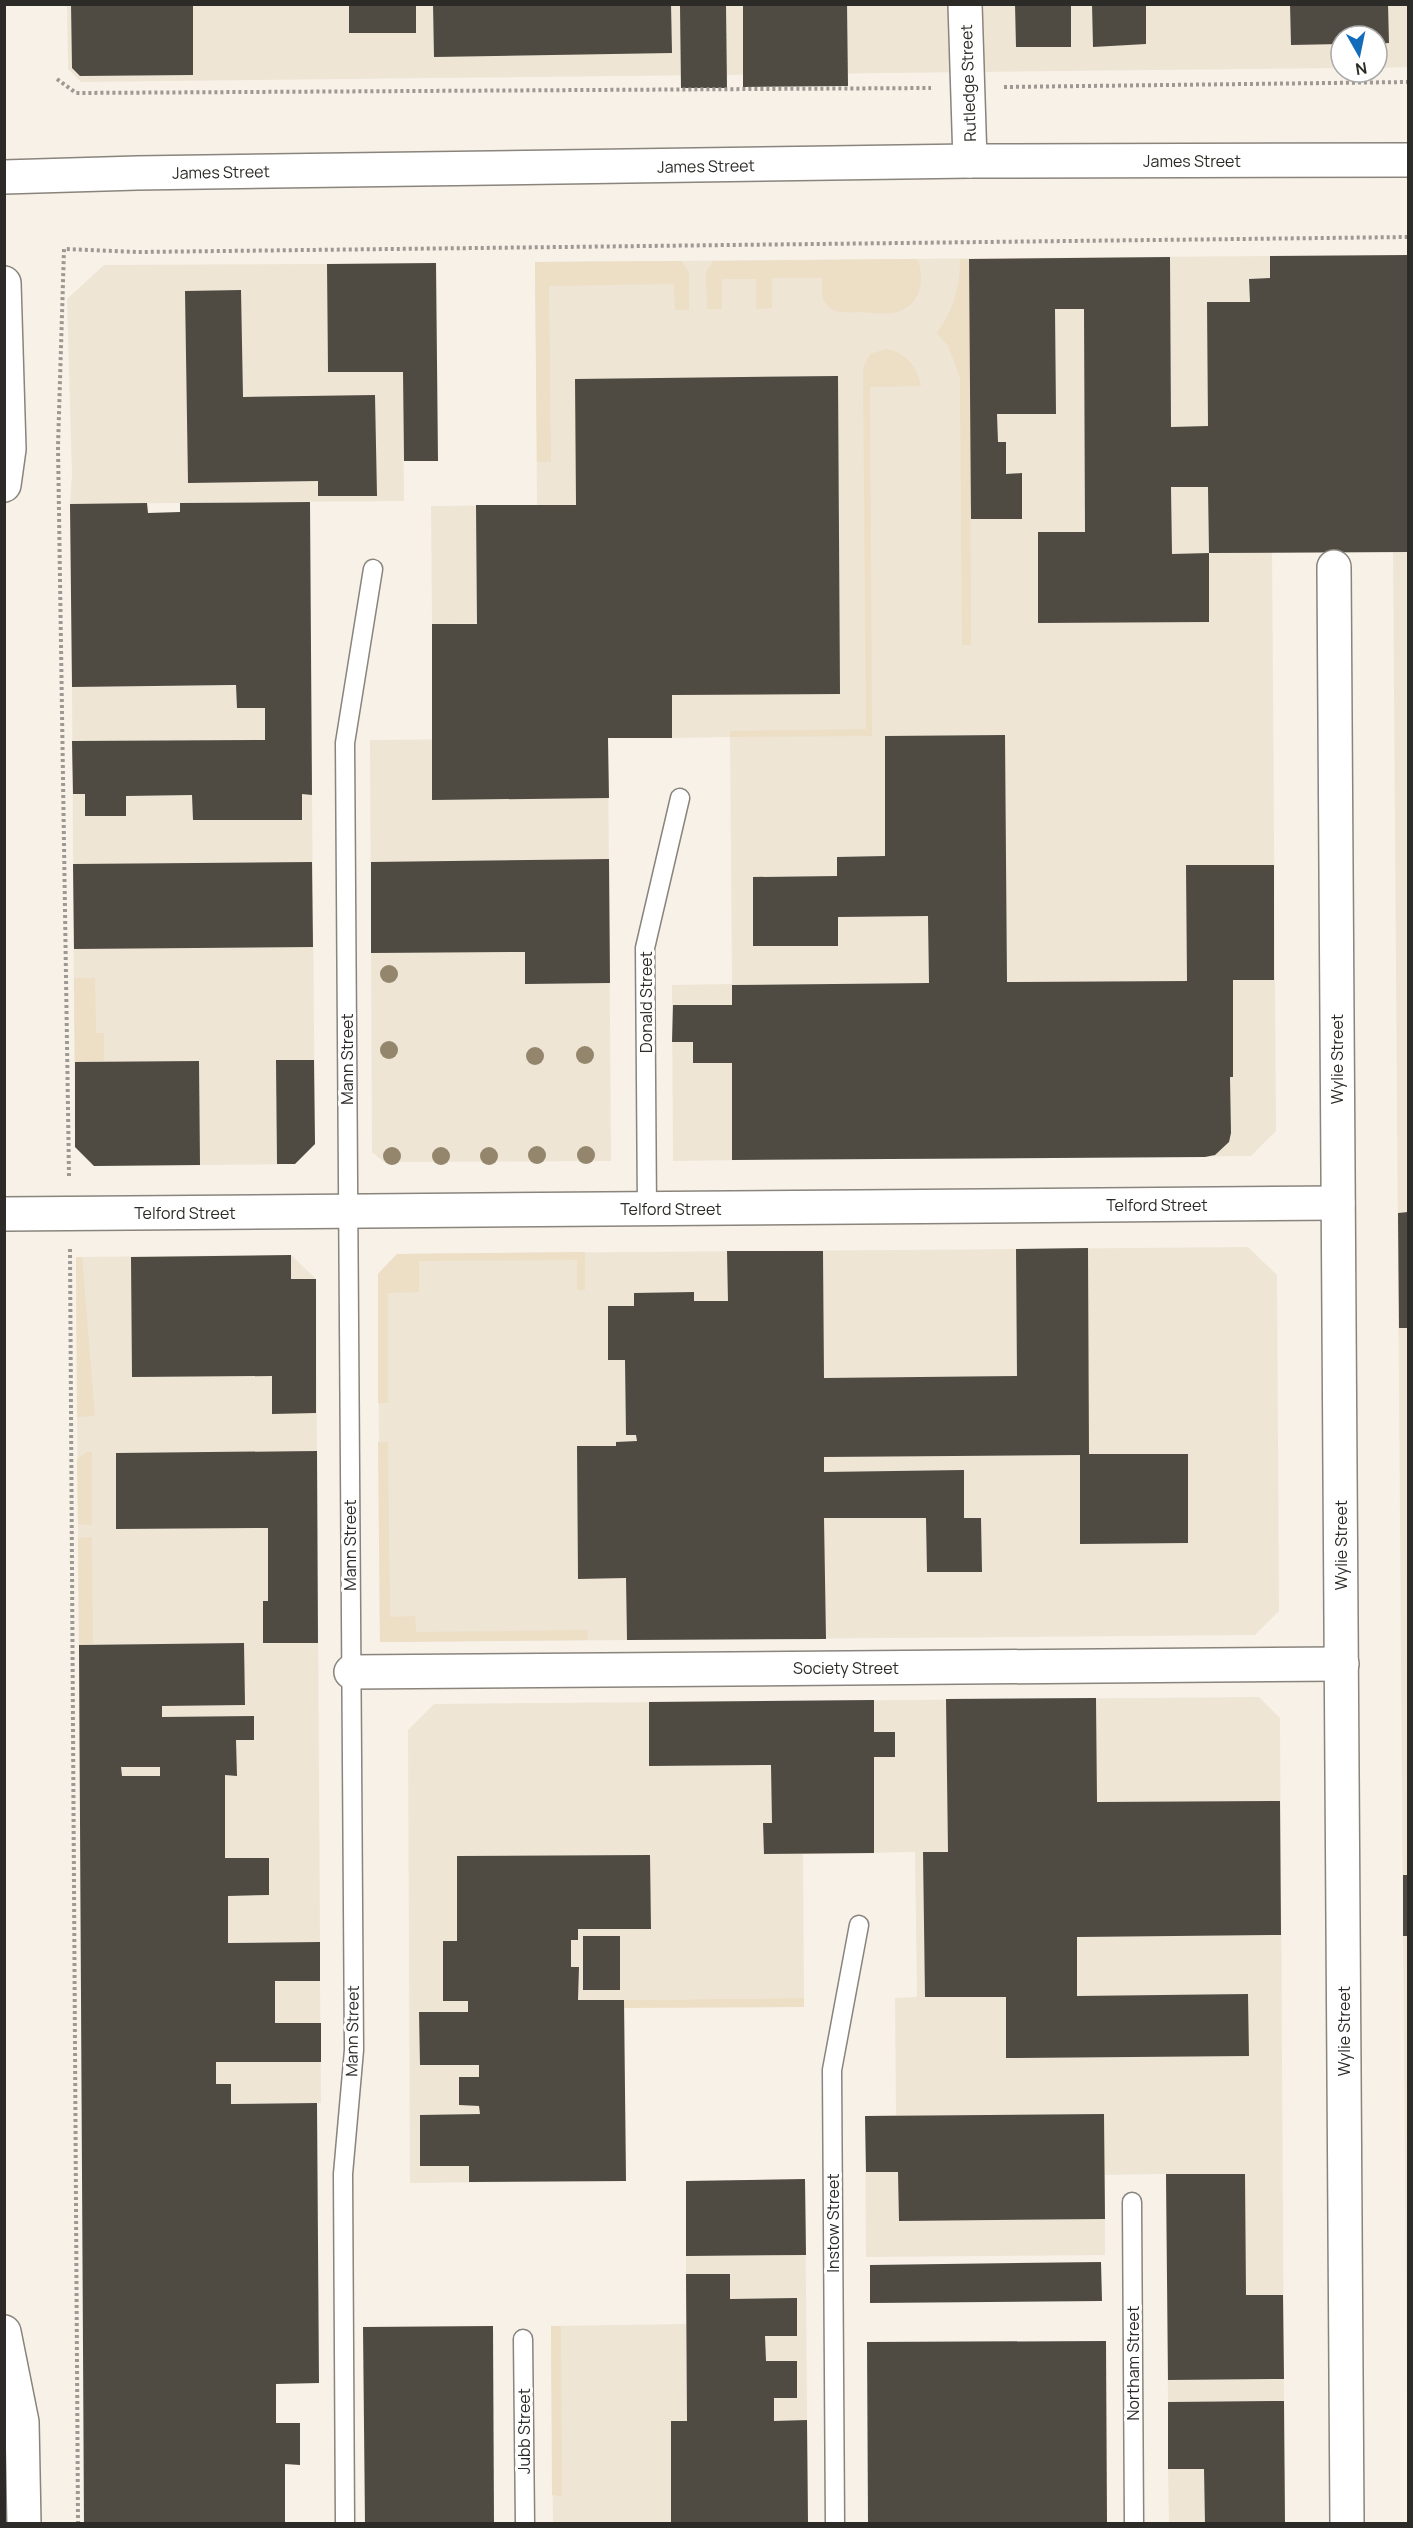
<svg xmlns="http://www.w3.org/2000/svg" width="1413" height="2528" font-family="Manrope,sans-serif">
<rect width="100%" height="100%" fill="#f7f1e8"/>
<g fill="#eee5d5">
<polygon points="1408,4 1408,67 1377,68 1377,36 1341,36 1341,68 81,82 68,69 67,5"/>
<polygon points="1270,256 1276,1131 1251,1156 913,1159 911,983 821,984 822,1159 673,1161 672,985 732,984 730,737 672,738 671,622 432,624 431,506 537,505 535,262"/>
<polygon points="327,264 328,372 403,372 404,501 70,504 72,475 67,299 104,265"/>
<polygon points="1393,552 1408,552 1408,2524 1403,1936"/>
<polygon points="311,685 315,1144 295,1164 94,1166 75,1147 72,687"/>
<polygon points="608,738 611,1161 384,1162 372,1152 370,740"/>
<polygon points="1248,1247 1277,1275 1279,1611 1255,1635 380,1642 378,1274 397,1254"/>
<polygon points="291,1255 316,1279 320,1942 81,1944 76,1257"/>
<polygon points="1259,1697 1280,1718 1284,2401 1168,2402 1166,2174 1105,2175 1105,2255 866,2257 865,2116 896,2115 895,1998 917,1997 915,1852 803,1854 804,1998 624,2000 626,2181 410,2183 408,1730 434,1704"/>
<polygon points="320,1981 321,2103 82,2105 81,1982"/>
<polygon points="805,2179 808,2523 553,2523 551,2326 686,2324 686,2181"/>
<polygon points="1285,2468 1285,2523 1169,2523 1168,2469"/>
</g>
<g fill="#eddec6">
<path d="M917,259C927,281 919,310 891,313C882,314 872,313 863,312C851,312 835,315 827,305C820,298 822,287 822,278H772V308L756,309V279H722V309H707L706,272L713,261Z"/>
<path d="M960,259H969L971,645H962L960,377L948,346L937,333C954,309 960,287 960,259Z"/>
<polygon points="682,261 689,273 689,310 675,310 674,284 549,286 551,462 537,462 535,262"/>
<path d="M886,349C907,353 917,366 921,386L870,387L872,736L730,737V731L866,729L863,368L870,354Z"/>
<polygon points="74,978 95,978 96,1033 104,1033 104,1061 75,1062"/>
<polygon points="585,1252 585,1290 577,1290 577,1260 419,1261 419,1292 388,1293 388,1403 378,1403 378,1274 397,1254"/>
<polygon points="76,1257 82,1257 95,1416 77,1417"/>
<polygon points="378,1442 388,1442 390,1617 415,1616 416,1632 587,1630 588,1640 380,1642"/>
<polygon points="87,1452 92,1452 92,1525 78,1524 77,1459"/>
<polygon points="92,1537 93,1644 79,1645 78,1538"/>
<polygon points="804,1998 804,2007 624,2008 624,2000"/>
<polygon points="551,2326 561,2326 562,2496 552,2495"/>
</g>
<g fill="#4f4b43" fill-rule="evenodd">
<polygon points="71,4 193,4 193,75 80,76 72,68"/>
<rect x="349" y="4" width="67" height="29"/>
<polygon points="433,4 671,4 672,53 434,57"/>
<polygon points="743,4 847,4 848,86 743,87"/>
<polygon points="1015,4 1071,4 1071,47 1016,47"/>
<polygon points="1092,4 1146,4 1146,44 1093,47"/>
<polygon points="1290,4 1388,4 1389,43 1377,44 1377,36 1341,36 1341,44 1291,45"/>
<polygon points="726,5 727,88 681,88 680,6"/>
<polygon points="1408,255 1408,552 1209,553 1208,487 1171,487 1172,554 1209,553 1209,622 1038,623 1038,532 1085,532 1084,309 1055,309 1056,414 997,414 998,442 1006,442 1006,474 1022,473 1022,519 971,519 969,259 1170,257 1171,427 1208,426 1207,302 1250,302 1249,279 1270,278 1270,256"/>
<polygon points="436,263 438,461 404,461 403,372 328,372 327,264"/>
<polygon points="241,290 243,397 375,395 377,496 318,496 318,481 188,483 185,291"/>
<polygon points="838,376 840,694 672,695 672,738 608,738 609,798 432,800 432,624 477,624 476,505 576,505 575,379"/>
<polygon points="310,502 312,795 302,794 302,820 193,820 192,795 126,796 126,816 85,816 85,794 73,794 72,741 265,740 265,708 237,708 236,685 72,687 70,504 147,503 148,513 180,512 180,503"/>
<polygon points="1005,735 1007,982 1187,981 1186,865 1274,865 1274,980 1233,980 1233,1077 1230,1077 1231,1133 1229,1142 1215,1155 1205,1157 732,1160 732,1063 693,1063 693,1042 672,1042 673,1005 732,1005 732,985 929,983 928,916 838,917 838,946 753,946 753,877 837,876 837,857 885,856 885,736"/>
<polygon points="609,859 610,983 525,984 525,952 371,953 371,862"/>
<polygon points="312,862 313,947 74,949 73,864"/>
<polygon points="276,1060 314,1060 315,1144 295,1164 277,1164"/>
<polygon points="199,1061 200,1165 94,1166 75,1147 75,1062"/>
<polygon points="1408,1212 1408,1328 1399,1328 1398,1213"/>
<polygon points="1088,1248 1089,1454 1188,1454 1188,1543 1080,1544 1080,1455 824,1457 824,1472 964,1470 964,1518 981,1518 982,1572 927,1572 926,1518 824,1518 826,1639 627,1640 626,1578 578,1579 577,1446 616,1446 616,1442 637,1441 636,1435 626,1435 625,1360 608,1360 608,1306 634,1306 634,1293 694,1292 694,1301 728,1301 727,1251 823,1251 824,1378 1017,1376 1016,1249"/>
<polygon points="291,1255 291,1279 316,1279 316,1413 272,1414 272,1376 132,1377 131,1257"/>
<polygon points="317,1451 318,1643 263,1643 263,1601 268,1601 268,1528 116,1529 116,1453"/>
<path d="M244,1643L245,1705L162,1706V1717L254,1716V1740H236L237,1776L225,1775V1858H269V1895L228,1896V1943L320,1942V1981H275V2023H321V2062H216V2084H231V2104L317,2103L319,2383L276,2384V2423H300V2465L285,2464V2524H84L79,1645ZM121,1767H160V1776H122Z"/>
<polygon points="1096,1698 1097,1802 1280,1801 1281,1935 1077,1937 1077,1996 1248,1994 1249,2056 1006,2058 1006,1997 925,1997 923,1852 948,1852 946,1699"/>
<polygon points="874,1700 874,1732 895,1732 895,1757 874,1757 874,1853 764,1854 763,1823 772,1823 771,1765 649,1766 649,1702"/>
<polygon points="650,1855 651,1929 578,1929 578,1940 571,1940 571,1967 579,1967 578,2000 624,2000 626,2181 469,2182 469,2166 420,2166 420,2115 480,2114 479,2106 459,2105 459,2077 479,2077 479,2065 420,2065 419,2012 468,2012 468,2001 443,2001 443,1941 457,1941 457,1856"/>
<rect x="1403" y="1875" width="5" height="61"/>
<rect x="583" y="1936" width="37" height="54"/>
<polygon points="1104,2114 1105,2219 899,2221 898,2172 866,2172 865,2116"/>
<polygon points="1166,2174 1245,2174 1246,2295 1283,2295 1284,2379 1168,2380"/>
<polygon points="805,2179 806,2255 686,2256 686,2181"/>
<polygon points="1101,2262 1102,2301 870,2303 870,2265"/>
<polygon points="686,2274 730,2274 730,2299 797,2298 797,2336 765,2336 766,2361 797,2361 797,2398 774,2398 774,2421 807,2420 808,2524 671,2524 671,2421 687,2421"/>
<polygon points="493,2326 494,2524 365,2524 363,2327"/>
<polygon points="1106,2341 1107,2524 868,2524 867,2342"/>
<polygon points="1284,2401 1285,2524 1205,2524 1204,2469 1168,2469 1168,2402"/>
</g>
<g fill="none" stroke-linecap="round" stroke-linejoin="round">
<defs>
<g id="service">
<polyline points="647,1209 645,948 680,798"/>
<polyline points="1132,2202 1134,2524"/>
<polyline points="523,2339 525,2524"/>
<polyline points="345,2524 343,2174 354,2050 345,743 373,569"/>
<polyline points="835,2524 832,2070 859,1925"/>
</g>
<g id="minor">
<polyline points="965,4 970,161"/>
<polyline points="1334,567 1347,2524"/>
<polyline points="4,1214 1338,1203"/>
<polyline points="351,1672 1342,1664"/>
</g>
<g id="secondary">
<polyline points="4,283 9,449 4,485"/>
<polyline points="4,2332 22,2422 24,2524"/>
</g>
<polyline id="trunk" points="4,177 137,173 970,161 1408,160"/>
</defs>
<use href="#service" stroke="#89847c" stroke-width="21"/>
<use href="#minor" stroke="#89847c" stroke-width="36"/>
<use href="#secondary" stroke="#89847c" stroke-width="36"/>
<use href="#trunk" stroke="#89847c" stroke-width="36"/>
<g stroke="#9d9992" stroke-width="4" stroke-dasharray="3 3" stroke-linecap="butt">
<polyline points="57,79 76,93 931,88"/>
<polyline points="1004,87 1408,82"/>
<polyline points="69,1176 58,446 64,249 138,252 1408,237"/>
<polyline points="70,1249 78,2524"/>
</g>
<use href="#service" stroke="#fff" stroke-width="18"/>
<use href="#minor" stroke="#fff" stroke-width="33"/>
<use href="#secondary" stroke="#fff" stroke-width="33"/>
<use href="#trunk" stroke="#fff" stroke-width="33"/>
</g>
<g fill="#94866c">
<circle cx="389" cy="974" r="9"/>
<circle cx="389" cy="1050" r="9"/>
<circle cx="585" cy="1055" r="9"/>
<circle cx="535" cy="1056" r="9"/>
<circle cx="537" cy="1155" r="9"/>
<circle cx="586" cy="1155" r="9"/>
<circle cx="392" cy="1156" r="9"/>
<circle cx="441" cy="1156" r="9"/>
<circle cx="489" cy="1156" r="9"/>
</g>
<g text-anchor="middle" stroke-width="6" stroke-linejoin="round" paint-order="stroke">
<g font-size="16" fill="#2d2b27" stroke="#fff">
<text transform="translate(968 83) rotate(-92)" y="6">Rutledge Street</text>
<text x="1192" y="167">James Street</text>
<text transform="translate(706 166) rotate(-1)" y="6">James Street</text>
<text transform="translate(221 172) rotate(-1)" y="6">James Street</text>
<text transform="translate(646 1002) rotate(-90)" y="6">Donald Street</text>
<text transform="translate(347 1059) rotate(-90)" y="6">Mann Street</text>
<text transform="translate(1337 1059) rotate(-90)" y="6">Wylie Street</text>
<text x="1157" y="1211">Telford Street</text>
<text x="671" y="1215">Telford Street</text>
<text x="185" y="1219">Telford Street</text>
<text transform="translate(350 1545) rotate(-90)" y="6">Mann Street</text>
<text transform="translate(1341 1545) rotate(-90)" y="6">Wylie Street</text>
<text x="846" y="1674">Society Street</text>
<text transform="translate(352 2031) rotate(-89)" y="6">Mann Street</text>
<text transform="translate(1344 2031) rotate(-90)" y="6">Wylie Street</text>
<text transform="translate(833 2223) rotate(-90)" y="6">Instow Street</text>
<text transform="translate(1133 2363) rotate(-90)" y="6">Northam Street</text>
<text transform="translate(524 2431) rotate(-90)" y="6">Jubb Street</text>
</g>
</g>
<rect width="1413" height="2528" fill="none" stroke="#2d2b27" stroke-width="12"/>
<g transform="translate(1359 54) rotate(171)"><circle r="28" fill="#ffffff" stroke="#abaaa9" stroke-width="1.5"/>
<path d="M0-4.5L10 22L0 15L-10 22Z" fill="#136cb9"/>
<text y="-9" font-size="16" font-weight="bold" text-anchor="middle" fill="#2d2b27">N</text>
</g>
</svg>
